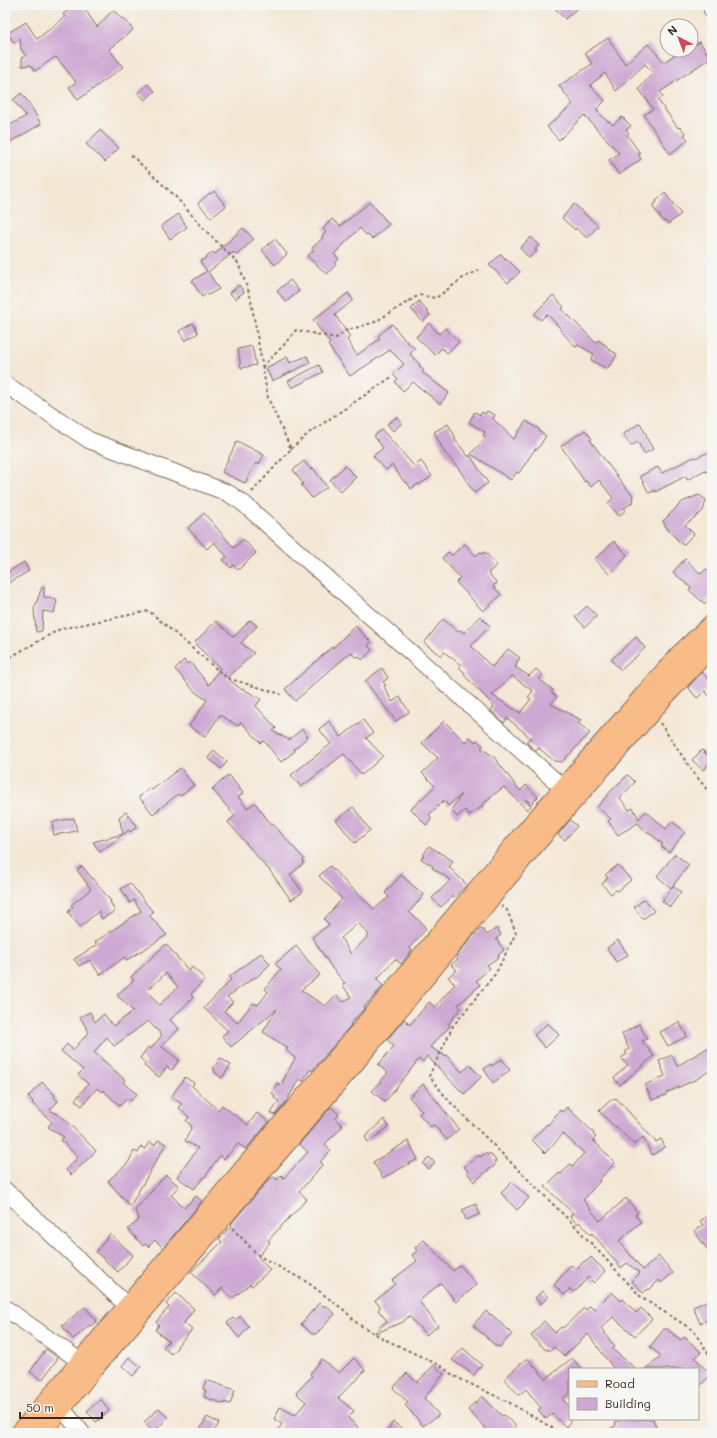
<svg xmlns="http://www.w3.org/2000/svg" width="717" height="1438" font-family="Mali,sans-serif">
<rect width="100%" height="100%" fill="#f6f6f2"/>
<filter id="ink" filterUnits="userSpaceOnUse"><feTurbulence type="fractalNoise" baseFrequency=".025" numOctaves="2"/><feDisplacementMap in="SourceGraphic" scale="8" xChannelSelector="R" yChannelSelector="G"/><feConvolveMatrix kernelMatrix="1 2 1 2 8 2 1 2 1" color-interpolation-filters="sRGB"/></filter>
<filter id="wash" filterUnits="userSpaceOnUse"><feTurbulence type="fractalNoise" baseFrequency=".012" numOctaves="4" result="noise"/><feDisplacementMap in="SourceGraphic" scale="16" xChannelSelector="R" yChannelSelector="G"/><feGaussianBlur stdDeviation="0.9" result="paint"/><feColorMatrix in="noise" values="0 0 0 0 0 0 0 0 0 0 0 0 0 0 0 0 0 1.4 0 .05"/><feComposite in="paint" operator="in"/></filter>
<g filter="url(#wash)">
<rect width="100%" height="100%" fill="#f4e7d5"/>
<g id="blocks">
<g fill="#cea9d3" fill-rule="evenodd">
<polygon points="77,5 82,5 97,27 113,10 122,19 124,18 133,30 109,49 123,67 78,100 69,87 76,82 57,58 55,57 35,71 31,65 22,66 22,58 26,56 21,49 20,39 14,43 8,33 26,22 37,39 65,17 63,14"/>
<polygon points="552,5 581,5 565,19"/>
<polygon points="608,38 625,64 648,44 664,62 682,50 691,50 691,47 700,42 710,58 660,92 663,97 658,100 678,128 680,127 686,134 684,135 688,140 670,154 644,115 653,109 639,89 653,73 645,64 616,91 605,73 590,85 605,101 596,110 608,122 609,121 613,125 622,117 631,126 626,130 629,133 627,135 640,153 638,154 641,159 619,175 609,160 619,153 584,115 559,140 547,127 573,104 559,86 592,64 585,53"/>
<polygon points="148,84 155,91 145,100 138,93"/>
<polygon points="21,93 29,103 41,124 5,145 5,128 26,116 13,100"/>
<polygon points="100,130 119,148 105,162 86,144"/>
<polygon points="214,191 226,206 211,218 198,203 210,193 211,194"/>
<polygon points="665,193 681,214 668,224 665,221 664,222 652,206 657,202 656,201"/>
<polygon points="370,202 389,224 372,239 367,234 366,235 360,228 334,254 339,259 335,263 336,265 327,274 307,256 314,250 312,248 323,238 322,236 326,232 323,229 332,219 340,226"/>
<polygon points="574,204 598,226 587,238 576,228 575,230 562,218"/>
<polygon points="179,214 187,227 170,239 161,226"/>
<polygon points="243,228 254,239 237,255 234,252 208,272 219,289 208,295 207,293 202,297 192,281 207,271 200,262 213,252 215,254"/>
<polygon points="531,237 539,246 535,249 537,251 529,258 520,248"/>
<polygon points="275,239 287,254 275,265 262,250"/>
<polygon points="501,254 505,259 506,258 520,272 508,283 489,265"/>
<polygon points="290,280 299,291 286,302 277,291"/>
<polygon points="239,285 244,292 235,299 230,293"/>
<polygon points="348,293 353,300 335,315 350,337 347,340 357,355 380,339 378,336 392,324 404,339 415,349 410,354 420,365 419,366 424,370 422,372 449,393 440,404 413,382 403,391 395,382 398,379 393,375 404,364 390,350 350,376 328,345 330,343 313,320"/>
<polygon points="553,295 564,307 562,309 596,343 598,340 607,346 606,348 617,354 611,365 610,364 607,369 591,360 594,354 578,345 576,347 560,330 561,329 547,314 541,320 534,314"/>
<polygon points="419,301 430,315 423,322 411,309"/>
<polygon points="193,323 198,333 185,341 179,331"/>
<polygon points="429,323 439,334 445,328 459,342 447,353 442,348 435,355 416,337"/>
<polygon points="252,346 256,365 241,368 238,349"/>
<polygon points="307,356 310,363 272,381 266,368 287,357 290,363"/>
<polygon points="319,365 323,372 292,388 288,381"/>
<polygon points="487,411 495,415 493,419 514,439 526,421 540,430 539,431 546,436 537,450 535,449 519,473 517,472 511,480 471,454 486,437 483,435 485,432 469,422 475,412 480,415 482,412 485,414"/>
<polygon points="397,417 402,423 393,431 387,424"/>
<polygon points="640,423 647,436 646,437 653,449 644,454 638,442 631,446 623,434"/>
<polygon points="448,424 455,436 455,440 469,457 470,455 488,483 474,493 459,469 445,453 434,432"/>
<polygon points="382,430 414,466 421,461 432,476 419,485 418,484 411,489 407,482 405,483 392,465 386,470 373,456 383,448 374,436"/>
<polygon points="585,430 592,439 590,440 607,463 626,488 633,495 632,503 624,508 626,510 619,516 608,503 613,498 599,480 591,487 586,481 585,482 561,446"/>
<polygon points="237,441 264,455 259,464 256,463 245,483 222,472"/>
<polygon points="712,451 712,469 706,472 705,470 687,480 686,476 655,492 655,490 649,493 640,476 658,467 662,473 694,457 695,458"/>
<polygon points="304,461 311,470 313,468 327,487 312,498 301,485 303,484 293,470"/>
<polygon points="345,466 356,477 341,492 330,480"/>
<polygon points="699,495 706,500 703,511 685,525 694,534 683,545 668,530 663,521 682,502"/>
<polygon points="204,513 234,548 243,539 256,553 238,570 233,565 231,568 223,560 227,557 214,542 207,549 188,528"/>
<polygon points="614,541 627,555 609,574 595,559"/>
<polygon points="465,544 476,556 480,552 482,554 485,552 497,565 488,573 497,583 493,586 501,595 483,611 456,582 460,578 442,558 448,552 452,555"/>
<polygon points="685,559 701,574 706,569 712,574 712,596 705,604 689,590 691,588 673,572"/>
<polygon points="24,562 29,571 5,585 5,574"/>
<polygon points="42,587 44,587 44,597 57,600 54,613 43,611 42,631 36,632 34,609"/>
<polygon points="587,606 597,616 585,627 575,617"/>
<path d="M480,616L490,626L471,646L492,667L508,649L520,658L516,663L517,664L515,667L529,676L536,669L543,675L539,679L553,690L551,692L557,697L551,704L581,720L578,723L590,733L562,762L554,761L539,748L536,751L526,742L531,738L507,718L504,723L491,711L494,706L464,675L465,673L459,667L461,665L444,652L441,656L424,643L443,619L458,632L460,630L464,633ZM512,676L533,691L528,697L531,699L520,713L492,695Z"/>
<polygon points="250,620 257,626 241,643 254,653 227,678 242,690 243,689 261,699 256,706 276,728 273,731 289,740 302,729 308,737 294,749 295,751 281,762 264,741 261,743 241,722 238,726 220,715 205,737 189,726 207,700 195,692 175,669 184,660 187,664 190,662 209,685 220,668 194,643 216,621 234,637"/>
<polygon points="355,626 371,642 368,646 372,650 362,660 358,656 356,658 351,652 295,701 285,689 332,647 333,648"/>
<polygon points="636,637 645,648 621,670 611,660"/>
<polygon points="382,668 388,678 383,682 386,685 384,686 392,702 400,697 409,712 396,721 365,681"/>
<polygon points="702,672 712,683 712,699 705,691 697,698 688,687"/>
<polygon points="363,720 373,733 366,738 383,756 362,775 344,754 301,787 291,775 331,744 319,729 329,721 341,737"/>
<polygon points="444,721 465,742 470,737 475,742 477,740 483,746 481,748 494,757 520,791 526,785 538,797 531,804 525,799 531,806 527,810 504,787 489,798 490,799 482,804 483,806 469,815 465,810 457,817 451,810 462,794 448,806 444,800 429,815 431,817 431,820 426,825 411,809 435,786 422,773 438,758 422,743"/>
<polygon points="214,750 227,762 221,769 208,758"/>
<polygon points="702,750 712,760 703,770 692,760"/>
<polygon points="180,768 194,785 180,796 178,794 153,814 139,797 150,788 152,790"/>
<polygon points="229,775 243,793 238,797 247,808 255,803 271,824 272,823 304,859 303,861 304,863 290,875 303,892 291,900 268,868 267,868 228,822 235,816 212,789"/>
<polygon points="628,775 635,782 620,798 629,810 633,808 639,819 646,811 666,829 672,821 685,832 669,852 661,846 663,844 647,831 646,832 638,823 618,835 608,821 611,819 597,807 612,790"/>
<polygon points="353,807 370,830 355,843 336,820"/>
<polygon points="126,812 137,827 130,832 129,830 100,852 93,842 123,834 119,817"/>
<polygon points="74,818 77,831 54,835 52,822"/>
<polygon points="570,820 577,826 565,840 558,835"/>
<polygon points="429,846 453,861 449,867 467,885 454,897 453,896 441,907 432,898 451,880 432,868 433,866 421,859"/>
<polygon points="675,854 689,865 671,888 657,876"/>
<polygon points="618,865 631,880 618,891 616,890 611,894 602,884 608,878 605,875"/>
<polygon points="82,866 111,901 110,902 115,911 102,919 99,911 80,927 68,912 73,907 71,905 91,889 77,870"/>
<path d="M330,866L352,889V888L374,909L389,897L385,893L401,875L424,895L409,912L422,923L426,929L409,948L412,950L401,964L395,959L377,979L383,986L364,1007L365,1008L362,1011L350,1024L351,1025L312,1071L310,1069L303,1081L299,1079L286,1102L275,1115L271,1113L279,1101L274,1098L275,1095L272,1093L277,1083L281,1085L295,1058L286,1050L288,1048L263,1032L277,1009L231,1047L222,1036L228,1031L204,1008L231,980L229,977L261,953L270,964L256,978L255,977L227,997L233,1002L224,1011L237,1023L253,1003L258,1005L268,992L265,989L281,969L275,964L296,946L320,975L301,990L325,1006L336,995L343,1002L351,997L344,987L343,984L345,983L332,968L312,937L329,925L324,919L342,899L319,876ZM358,923L369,935L351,954L341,938Z"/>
<polygon points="130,883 153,912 149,915 167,935 127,960 125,957 100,975 90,960 79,966 74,959 97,945 95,942 141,911 134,900 130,903 121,889"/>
<polygon points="673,886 681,892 670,907 662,901"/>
<polygon points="645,899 654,911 643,919 634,907"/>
<polygon points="482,928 487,935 497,928 501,935 496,939 504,950 498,955 499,957 487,965 490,968 476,981 480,985 458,1005 461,1008 448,1024 450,1026 430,1047 445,1056 446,1055 462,1072 470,1065 481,1077 464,1094 427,1056 423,1062 419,1059 385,1102 372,1091 388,1073 378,1065 394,1046 387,1040 404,1019 410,1025 429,1002 435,1007 455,984 448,977 457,970 451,965 458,959 456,957 473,936"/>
<polygon points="618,940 628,955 616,962 607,948"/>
<path d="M166,944L189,971L192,967L205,979L191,994L194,997L170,1020L179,1029L161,1046L179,1060L172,1070L167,1067L159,1077L144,1066L146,1063L140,1058L148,1047L151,1049L162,1035L148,1021L114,1046L107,1037L94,1052L125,1080L123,1083L137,1094L131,1101L127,1098L120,1106L103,1090L101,1092L97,1088L82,1106L75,1100L88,1084L78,1075L83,1070L61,1051L67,1044L73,1050L89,1032L80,1017L90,1012L95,1022L104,1014L113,1026L133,1011L117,995L134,980L131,977ZM166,973L178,987L159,1005L147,991Z"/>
<polygon points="679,1022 687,1036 668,1046 660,1032"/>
<polygon points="548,1023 559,1035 545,1048 534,1035"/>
<polygon points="639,1024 647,1039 642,1041 654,1056 620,1085 614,1078 628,1065 621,1058 627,1054 625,1052 629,1049 622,1034"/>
<polygon points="709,1047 712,1052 712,1069 697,1079 666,1093 666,1095 652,1100 645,1085 665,1076 659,1061 672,1055 677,1066"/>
<polygon points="220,1058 231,1065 222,1078 214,1072 215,1070 213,1069"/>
<polygon points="502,1059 510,1070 493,1083 484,1069 491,1064 492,1066"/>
<polygon points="185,1077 194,1083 192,1086 218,1110 222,1105 248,1125 257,1113 269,1122 246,1149 238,1144 224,1159 220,1155 205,1177 204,1177 194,1189 177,1177 198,1148 185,1141 192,1126 186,1121 189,1117 179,1108 182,1104 171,1097"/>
<polygon points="42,1082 55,1095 54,1097 58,1101 50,1110 66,1120 96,1151 71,1175 66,1170 78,1157 61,1140 64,1137 48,1127 52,1122 32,1103 33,1102 28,1097"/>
<polygon points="423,1084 459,1129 447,1140 434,1125 431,1127 419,1114 422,1111 409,1097"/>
<polygon points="616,1098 656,1142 661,1139 665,1147 652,1155 643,1137 634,1145 616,1126 615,1127 599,1111 611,1100"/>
<polygon points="331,1107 339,1114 335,1119 343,1126 325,1144 331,1150 320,1162 323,1164 299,1192 307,1199 272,1236 268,1241 270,1242 258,1257 270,1270 252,1286 250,1284 232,1299 222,1288 215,1295 191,1272 222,1242 219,1239 232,1225 231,1224 266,1183 273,1177 277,1180 281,1175 284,1178 308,1152 299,1144"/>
<polygon points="567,1107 594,1133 593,1134 596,1137 593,1140 615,1163 599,1180 600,1181 583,1200 600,1221 626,1198 638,1213 635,1215 641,1222 619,1241 643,1270 659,1256 673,1273 661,1283 659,1280 649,1290 648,1289 643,1293 632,1281 640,1273 627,1263 621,1268 592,1233 591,1235 579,1222 577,1224 570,1216 573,1213 545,1187 559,1173 561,1174 570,1164 573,1166 584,1153 563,1134 545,1153 532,1140 547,1124 548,1125 560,1110 562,1112"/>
<polygon points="384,1119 389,1127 368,1142 365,1137"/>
<polygon points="158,1140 166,1144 130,1206 108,1181 128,1163 134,1151 138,1153 141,1147 145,1149 149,1142 155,1145"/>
<polygon points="408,1141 418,1159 383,1178 373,1162"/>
<polygon points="486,1153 488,1155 490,1153 496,1161 494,1162 496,1164 474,1182 467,1172 468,1171 464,1167 479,1155 480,1157"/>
<polygon points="429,1157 435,1163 429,1169 423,1164"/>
<polygon points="166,1175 179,1186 171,1195 184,1208 196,1196 202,1201 163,1248 155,1240 148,1247 146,1244 143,1246 128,1229 138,1221 139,1218 135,1210"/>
<polygon points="512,1182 529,1198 517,1210 501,1193"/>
<polygon points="476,1204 480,1214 466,1220 462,1210"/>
<polygon points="712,1213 712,1256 694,1231 703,1225 700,1221"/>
<polygon points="110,1234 133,1255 118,1272 96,1252"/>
<polygon points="424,1240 453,1271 460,1265 477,1285 456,1302 441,1283 419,1301 438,1326 426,1335 409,1316 403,1322 376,1333 375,1332 387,1321 378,1310 380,1308 380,1306 375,1301 395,1284 392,1280 417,1261 412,1255 417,1251 415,1248"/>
<polygon points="591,1257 605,1271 594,1283 588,1277 576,1291 575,1290 573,1292 570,1289 564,1295 554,1285 571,1265 576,1269 584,1261 586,1262"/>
<polygon points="542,1291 548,1297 541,1304 535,1298"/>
<polygon points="612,1292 621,1301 623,1299 636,1313 641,1308 652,1319 635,1336 613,1317 601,1328 615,1347 612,1349 636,1369 614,1369 588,1334 564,1356 554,1347 549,1351 548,1349 546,1350 531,1336 544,1321 555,1333 561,1327 563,1328 584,1308 586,1310 590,1306 594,1310"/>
<polygon points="176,1293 194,1309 184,1323 192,1330 177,1346 178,1347 171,1354 163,1347 169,1341 155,1330 159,1325 156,1322 169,1307 166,1304"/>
<polygon points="712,1299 712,1318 700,1323 693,1307"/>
<polygon points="319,1303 324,1307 325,1305 335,1314 316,1334 312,1334 301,1324"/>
<polygon points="85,1307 97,1321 91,1326 90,1325 73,1339 62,1326"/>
<polygon points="486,1311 490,1315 491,1314 512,1334 500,1347 498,1346 497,1347 473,1325"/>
<polygon points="241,1316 249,1327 239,1338 227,1323 233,1318 235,1320"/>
<polygon points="664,1329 667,1329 681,1340 684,1337 701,1352 695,1358 711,1375 698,1387 698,1369 645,1369 661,1356 650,1347"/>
<polygon points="463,1348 482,1365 474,1375 452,1360"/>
<polygon points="46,1349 58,1358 42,1380 30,1372"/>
<polygon points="129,1357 141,1367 133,1376 122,1366"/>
<polygon points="354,1358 365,1370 355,1382 354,1381 338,1398 354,1411 348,1418 358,1427 353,1433 276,1433 282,1424 274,1419 280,1407 295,1415 306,1402 296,1393 312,1376 310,1374 322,1359 339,1373"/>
<polygon points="527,1358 546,1379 572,1358 582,1369 570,1369 570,1393 562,1399 570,1407 570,1422 566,1427 552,1414 546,1419 538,1410 541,1408 526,1389 519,1395 504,1379"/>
<polygon points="434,1365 444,1374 424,1398 439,1415 423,1426 405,1405 408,1402 393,1388 407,1373 417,1383"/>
<polygon points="206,1380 235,1390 230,1404 224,1402 224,1404 204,1397 206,1390 203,1389"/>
<polygon points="482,1396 502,1416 504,1415 516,1426 509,1433 490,1433 468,1410 475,1402 476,1403"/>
<polygon points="101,1399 109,1411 96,1422 87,1411"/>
<polygon points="159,1408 168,1418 153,1432 144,1422"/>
<polygon points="207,1417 219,1423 213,1433 205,1433 200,1430"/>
<polygon points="621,1419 653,1419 658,1433 604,1433 616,1425 615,1423"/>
<polygon points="393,1422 408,1433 393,1433 388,1430"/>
</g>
</g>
</g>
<g filter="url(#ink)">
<use href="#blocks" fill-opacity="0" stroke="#7c6c5e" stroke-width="1"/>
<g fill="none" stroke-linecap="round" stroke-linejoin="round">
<defs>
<g id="minor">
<polyline points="711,5 712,10"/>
<polyline points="5,384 89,440 228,493 243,503 572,796"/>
<polyline points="5,1190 137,1315"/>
<polyline points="5,1308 80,1361"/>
<polyline points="54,1399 82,1433"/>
</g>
<g id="major">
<polyline points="21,1433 334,1063 519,840 653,686 679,656 712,625"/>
<polyline points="41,1433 87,1375 346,1072 530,849 664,696 712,645"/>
</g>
</defs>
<use href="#minor" stroke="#7c6c5e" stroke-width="18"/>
<use href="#major" stroke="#7c6c5e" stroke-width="22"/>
<g stroke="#7c6c5e" stroke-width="2" stroke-dasharray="3 3" stroke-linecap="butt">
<polyline points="131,155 175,196 204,229 238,263 250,295 268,398 291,449 251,493"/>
<polyline points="262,367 283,346 296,330 336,338 345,331 375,322 419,295 436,298 463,278 479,270"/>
<polyline points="291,449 309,433 393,376"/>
<polyline points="5,660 60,629 149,611 227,678 281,694"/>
<polyline points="660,723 691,769 712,796"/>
<polyline points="501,906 507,910 516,933 496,973 453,1026 429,1076 449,1101 575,1226 642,1298 693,1330 712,1359"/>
<polyline points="232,1228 259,1256 307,1282 344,1310 358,1324 384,1339 441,1366 454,1376 510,1403 561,1433"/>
</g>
<use href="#minor" stroke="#fff" stroke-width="16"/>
<use href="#major" stroke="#f9bc89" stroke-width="20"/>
</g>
</g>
<rect width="717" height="1438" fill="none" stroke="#f6f6f2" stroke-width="20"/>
<rect x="569" y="1368" width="130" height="52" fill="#f6f6f2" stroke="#aba49d"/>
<rect x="577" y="1381" width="20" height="6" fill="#f9bc89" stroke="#aba49d"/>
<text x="605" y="1388" font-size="12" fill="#3b2a1e">Road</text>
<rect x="577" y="1398" width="20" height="12" fill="#cea9d3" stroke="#aba49d"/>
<text x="605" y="1408" font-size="12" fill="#3b2a1e">Building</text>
<g transform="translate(679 38) rotate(318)"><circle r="19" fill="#f6f6f2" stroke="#aba49d"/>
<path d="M0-3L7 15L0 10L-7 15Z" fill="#d1495b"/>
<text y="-6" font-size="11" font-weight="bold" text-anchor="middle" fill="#3b2a1e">N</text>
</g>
<path d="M20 1412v6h82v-6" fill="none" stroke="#3b2a1e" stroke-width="2"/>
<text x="26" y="1412" font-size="12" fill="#3b2a1e" stroke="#f6f6f2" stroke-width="3" paint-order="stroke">50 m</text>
</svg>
